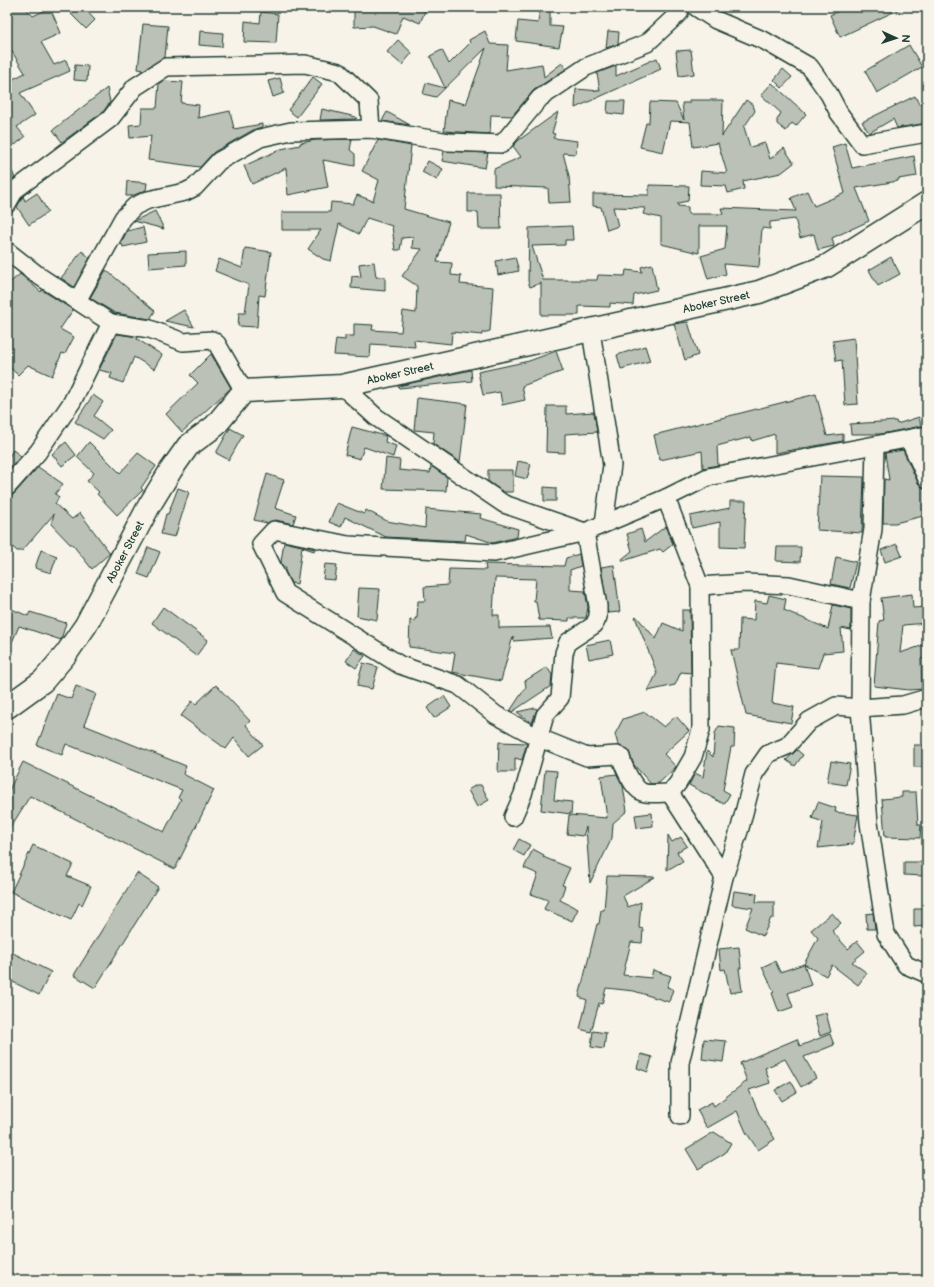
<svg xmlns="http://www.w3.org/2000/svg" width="934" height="1287" font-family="'Balsamiq Sans',sans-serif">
<rect width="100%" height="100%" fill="#f7f3e8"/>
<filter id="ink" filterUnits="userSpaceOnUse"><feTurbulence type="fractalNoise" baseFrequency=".025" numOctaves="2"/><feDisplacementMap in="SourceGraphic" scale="8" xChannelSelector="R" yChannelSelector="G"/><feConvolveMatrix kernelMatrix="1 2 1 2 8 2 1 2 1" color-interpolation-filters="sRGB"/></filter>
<g filter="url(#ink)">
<g fill="#bbc1b6" stroke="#1f3d34">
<polygon points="7,7 25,7 33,16 50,8 61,33 41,42 54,65 66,60 70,71 20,93 35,115 17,127 25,137 15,145 7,136 7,74 11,80 25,73 11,50 7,50"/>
<polygon points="79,7 83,7 95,20 86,29 71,14"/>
<polygon points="354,7 415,7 425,11 420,23 403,16 396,34 373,26 354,27"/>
<polygon points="540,7 550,7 550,26 563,27 559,47 516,41 518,21 538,23"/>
<polygon points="847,7 904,7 840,37 830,15"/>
<polygon points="261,12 278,14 276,43 244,42 245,21 260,23"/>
<polygon points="143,24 168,26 165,57 144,70 138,69"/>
<polygon points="200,31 223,33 222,47 199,45"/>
<polygon points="485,31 490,44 508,45 506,70 542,64 544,77 562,63 566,69 534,90 512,116 491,115 490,134 444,131 448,100 466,104 486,48 436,97 423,94 426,83 445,88 430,56 442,50 449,64 470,43 469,40"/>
<polygon points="608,31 619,32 618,44 606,48"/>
<polygon points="398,40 412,53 402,65 387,52"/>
<polygon points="909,45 922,67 877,93 865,71"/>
<polygon points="691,50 694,74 679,76 676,51"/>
<polygon points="657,58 661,69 575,108 576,89 600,91 597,73 616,66 616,76"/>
<polygon points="75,65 88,66 87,81 74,80"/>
<polygon points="783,69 792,77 782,88 774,80"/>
<polygon points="313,77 322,84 297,117 288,110"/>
<polygon points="280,78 284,93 273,97 268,81"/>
<polygon points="163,81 183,82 181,103 199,105 198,118 230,111 234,129 262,124 262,127 255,129 214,152 200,167 148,160 151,136 130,138 129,125 141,124 142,108 157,108 159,83"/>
<polygon points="772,83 806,114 796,126 792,123 786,131 777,124 777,120 781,113 761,95"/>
<polygon points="107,88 110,102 103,112 62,142 53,130"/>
<polygon points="915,96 919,104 922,103 927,116 927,123 897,128 893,119 869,133 862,122"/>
<polygon points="689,100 723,100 722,136 746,100 753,105 755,111 744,127 750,147 765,143 770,159 784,148 794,163 781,173 743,181 744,189 728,193 726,186 700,185 701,171 727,173 718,143 693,147 690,122 670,121 663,152 640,147 646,123 649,123 650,102 676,103 684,120 682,103 689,103"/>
<polygon points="608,101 625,101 624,115 607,113"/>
<polygon points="322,109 356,117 356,119 320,120"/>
<polygon points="387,112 410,125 382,121"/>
<polygon points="558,112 552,133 555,134 553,138 577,141 576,154 563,153 569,176 571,202 549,203 548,188 494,186 494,169 521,157 513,146 519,140"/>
<polygon points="352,139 350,150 355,154 355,166 323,160 328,187 288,195 286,168 252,184 244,166 281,149 300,145 300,143 315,140"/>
<polygon points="378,140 411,146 404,209 449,222 437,262 452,263 451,275 461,276 460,284 493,287 490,331 482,333 482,335 452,332 451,344 414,340 415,347 371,344 370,357 334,355 336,339 345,340 345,336 354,336 354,324 373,325 372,330 401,332 403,311 416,313 417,286 402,276 422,249 412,248 413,237 402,238 400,250 395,250 392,226 367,218 359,234 339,224 331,261 323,259 308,249 321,230 282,230 282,212 330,212 331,202 353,204 357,195 373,201 379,180 362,171"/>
<polygon points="845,143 852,168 914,156 917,176 898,179 898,181 856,188 869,221 832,238 834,246 818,250 814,234 800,238 795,219 770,222 770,229 762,228 759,267 724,264 726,274 708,279 701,256 725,249 727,226 699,226 699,253 661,244 661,218 643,214 645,208 613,207 618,226 607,230 601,207 593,206 593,194 649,195 649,185 689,186 688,201 678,203 678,206 688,207 688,214 723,214 721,208 796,211 791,198 807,191 814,206 845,193 832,147"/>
<polygon points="444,151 488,153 485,168 442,161"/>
<polygon points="7,160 15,178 7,184"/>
<polygon points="428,161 443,169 437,180 422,172"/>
<polygon points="127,181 147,183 146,190 132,196 126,196"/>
<polygon points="37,193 48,212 29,225 17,207 23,196 25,201"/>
<polygon points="468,193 500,193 501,229 479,229 478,212 468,212"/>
<polygon points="155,211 164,229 134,221"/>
<polygon points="572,226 573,240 565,240 565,245 532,246 543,280 597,280 598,275 625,276 626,270 642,272 641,267 652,264 657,290 634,295 633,305 610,303 610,307 579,306 579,315 541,315 541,283 530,287 528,281 529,228"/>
<polygon points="143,227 146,242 123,247 122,244 120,245 127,231"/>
<polygon points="245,248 271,252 265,296 259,295 257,327 238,326 239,313 245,313 249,285 215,271 219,259 242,268"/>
<polygon points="82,251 90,258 74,287 61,278"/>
<polygon points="186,251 186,265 149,268 148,253"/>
<polygon points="515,257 519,271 498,275 496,261"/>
<polygon points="891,257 900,274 878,286 869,270"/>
<polygon points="374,262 376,277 385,277 385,291 351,288 352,276 361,277 359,264"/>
<polygon points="106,270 155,311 150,319 115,313 90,298"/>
<polygon points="20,274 41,292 42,290 73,310 60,329 74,337 65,354 62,353 52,376 28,365 18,375 7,365 7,285"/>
<polygon points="184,310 194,327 165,321"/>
<polygon points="688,322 698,355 685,360 674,324"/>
<polygon points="117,334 138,337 137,339 162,355 154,369 134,357 123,383 110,378 112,373 99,370"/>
<polygon points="854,338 858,404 845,405 842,360 836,361 833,341"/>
<polygon points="645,346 650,361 621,369 617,355"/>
<polygon points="556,351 563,371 522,386 525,400 502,405 500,392 483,395 478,372 529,361"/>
<polygon points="211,354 231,388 182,432 166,414 198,383 190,375"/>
<polygon points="471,370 472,381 399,388 398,386"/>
<polygon points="816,394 827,436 843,434 843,441 775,453 775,434 752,441 751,437 717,446 718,465 703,468 702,451 660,460 654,435"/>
<polygon points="93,395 103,402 94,416 111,430 103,439 75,422"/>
<polygon points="417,398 467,404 460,462 433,444 434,432 414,430"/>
<polygon points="547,406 566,406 566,414 594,412 597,432 565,434 565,453 546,452"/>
<polygon points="919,417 921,426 881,434 851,434 850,424 896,421 897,424"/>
<polygon points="352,427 386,436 385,442 396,446 393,457 364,447 360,459 345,455"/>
<polygon points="230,428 243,435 229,460 216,453"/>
<polygon points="66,442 76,455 62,466 52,454"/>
<polygon points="89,442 120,473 138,453 156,466 141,488 143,490 117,515 97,494 99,492 87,481 94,473 77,457"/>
<polygon points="13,450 21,456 7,472 7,460"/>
<polygon points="903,450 918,483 922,487 927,489 927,515 895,523 883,523 884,479 889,480 885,453"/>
<polygon points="386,458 400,460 399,470 430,473 431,466 447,477 446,491 383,489"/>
<polygon points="518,461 531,464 527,479 515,476"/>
<polygon points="38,467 63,484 55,494 59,497 55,504 72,519 80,513 110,553 92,569 72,544 70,544 51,524 54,514 22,551 17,551 7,542 7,497 14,494"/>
<polygon points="488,470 513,470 513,492 503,492 488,481"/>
<polygon points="267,474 284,480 275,508 296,515 293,524 276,520 267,523 254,520"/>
<polygon points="820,476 864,477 862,533 817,530"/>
<polygon points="544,487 556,488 556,501 544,501"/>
<polygon points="178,488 189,492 175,537 161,534 166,514 168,514"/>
<polygon points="730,501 746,501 744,548 720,547 720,522 692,528 690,516 730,508"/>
<polygon points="337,503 364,514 366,510 387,521 425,528 426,509 481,514 480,518 518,529 517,537 493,543 466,534 465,541 386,537 345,517 341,527 329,522"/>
<polygon points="666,526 673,544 663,552 660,549 623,561 622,559 632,551 627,534 641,529 645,542"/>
<polygon points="284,542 315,549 314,551 302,547 297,584 291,583 285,571 286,567 283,567 281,562"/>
<polygon points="897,544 902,556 885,562 881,550"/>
<polygon points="148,547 160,552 149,578 138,574"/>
<polygon points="777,547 801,547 800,562 776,561"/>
<polygon points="41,550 57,556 51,573 35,568"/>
<polygon points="579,554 581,566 570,570 570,590 585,591 588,607 586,618 569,618 569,621 539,620 536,601 534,601 536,579 495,578 493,615 499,615 499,628 550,627 552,638 514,641 513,636 501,681 452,672 455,653 409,647 410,620 415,621 415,618 417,618 418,601 425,601 424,587 448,585 449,569 486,570 485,564 564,566 566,558"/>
<polygon points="836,557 856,562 850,588 831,584"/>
<polygon points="325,564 337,565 335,580 323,579"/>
<polygon points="614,565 620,612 608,613 601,567"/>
<polygon points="359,588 380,589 377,620 357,616"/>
<polygon points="912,594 913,608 927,607 927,623 903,625 900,653 927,644 927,657 921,659 922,689 909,690 874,686 879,621 884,620 881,598"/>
<polygon points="769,595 786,599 784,610 828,629 833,605 851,609 851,630 841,628 843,651 823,653 818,668 776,663 772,703 794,707 791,723 746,715 731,650 739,650 740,619 754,620 755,601 767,603"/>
<polygon points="7,607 28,616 30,612 66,623 61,640 19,626 7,654"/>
<polygon points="163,607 208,640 196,656 152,623"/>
<polygon points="682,610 690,610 691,673 681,672 675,685 648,691 657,673 635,617 636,616 656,639 663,623 682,631"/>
<polygon points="610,640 613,654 589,659 586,645"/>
<polygon points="354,649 365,656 356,668 346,661"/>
<polygon points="363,663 378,667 372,689 357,686"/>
<polygon points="547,667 552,675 551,686 512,712 510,711 526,687 525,681"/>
<polygon points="216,685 250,721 246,725 263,745 249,756 234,738 226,749 181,716 192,701 196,704"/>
<polygon points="76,686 96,694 84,725 186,766 183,774 214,790 175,869 30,796 7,833 7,794 23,762 164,832 181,799 178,798 182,790 66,744 62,755 37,745 57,694 71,699"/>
<polygon points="444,696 451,707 434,718 427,708"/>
<polygon points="535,708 537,709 532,723 517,712"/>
<polygon points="645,712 664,727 676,716 689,731 664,754 676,767 659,783 651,784 634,765 628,750 618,745 615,734 623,719"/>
<polygon points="719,726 735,728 734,747 731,747 723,790 730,794 724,804 689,785 695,773 703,777 707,751 713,757 715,733"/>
<polygon points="499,742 527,743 522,760 515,758 515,772 498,772"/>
<rect x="914" y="745" width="13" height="22"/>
<polygon points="797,750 803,755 795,766 786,760"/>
<polygon points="831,761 850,764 846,785 827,782"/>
<polygon points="545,770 557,771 554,800 572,802 571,814 541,810"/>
<polygon points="617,774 623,786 627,811 613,823 612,838 590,883 586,827 583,836 567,834 569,815 607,818 601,776"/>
<polygon points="476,785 481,785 489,800 477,807 468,790"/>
<polygon points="902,792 916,792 918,825 921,825 920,838 885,837 882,799 902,797"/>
<polygon points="818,802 836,808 835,812 858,815 853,844 818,848 823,822 812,818"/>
<polygon points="652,813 653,826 637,828 635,815"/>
<polygon points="668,835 672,842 681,837 687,846 677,852 683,861 667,870"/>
<polygon points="519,839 530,845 524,856 513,850"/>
<polygon points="33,845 73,864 67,876 91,886 82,905 79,903 71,920 11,892"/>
<polygon points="533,849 544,855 543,857 570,868 562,885 565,886 560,900 578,909 572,921 544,909 548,900 531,894 538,874 524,868"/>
<polygon points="904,862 925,862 924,876 904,875"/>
<polygon points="137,873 158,887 95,988 74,975"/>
<polygon points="607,876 655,877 623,896 628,907 641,902 639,928 643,929 642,943 631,942 623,975 651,978 653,970 671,976 667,987 673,989 669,1002 634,991 606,988 602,1004 599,1003 591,1032 580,1029 587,1000 579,997 597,924 599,924 601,910 604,910"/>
<polygon points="734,891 757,894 756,902 774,902 774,918 771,918 763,936 745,928 753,908 732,905"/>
<polygon points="914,909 927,909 927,926 914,927"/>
<polygon points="832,913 841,923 832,931 848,949 857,941 865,951 852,962 867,973 858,985 832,965 826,976 804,964 818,938 811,930"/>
<polygon points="873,913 875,929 867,929 866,914"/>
<polygon points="739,947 741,968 739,968 742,991 730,993 725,969 721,970 719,949"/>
<polygon points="7,950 51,972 39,995 7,979"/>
<polygon points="775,961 780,972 804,964 811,985 788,993 793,1007 779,1012 772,993 774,992 762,967"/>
<polygon points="826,1013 831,1032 820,1036 814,1016"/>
<polygon points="593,1031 606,1033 604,1049 591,1047"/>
<polygon points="830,1034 834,1045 804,1057 816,1078 801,1087 785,1059 765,1068 770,1083 749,1090 760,1116 775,1139 758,1150 746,1132 737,1111 707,1128 697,1110 712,1102 714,1106 747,1081 740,1063 797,1039 800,1046"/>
<polygon points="704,1039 726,1041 723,1062 702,1059"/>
<polygon points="641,1054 652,1057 648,1072 637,1068"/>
<polygon points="791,1081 797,1092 782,1101 775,1090"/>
<polygon points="714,1132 731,1143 725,1153 698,1169 686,1149"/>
</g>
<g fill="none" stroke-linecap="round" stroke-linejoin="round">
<defs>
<g id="street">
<polyline points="696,7 716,20 765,41 810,67 829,94 839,113 862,144 927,133"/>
<polyline points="7,204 15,190 110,119 135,87 166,67 305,64 339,72 369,101 371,129"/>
<polyline points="7,251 39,276 111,323 150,329 183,342 212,340 217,344 244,391"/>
<polyline points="77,301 123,218 135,206 148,200 185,192 195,187 219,161 260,138 291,131 371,129 449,142 502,144 540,98 586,67 647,43 679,13 681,7"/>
<polyline points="591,331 612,465 604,523"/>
<polyline points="342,386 376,417 504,504 585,532 666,498 708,477 927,435"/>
<polyline points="909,439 927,479"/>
<polyline points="875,446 873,529 861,601 860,708 869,823 886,934 906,965 927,974"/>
<polyline points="7,487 38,452 72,402 111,323"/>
<polyline points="666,498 700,586 701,730 693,757 678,783 670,793"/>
<polyline points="700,586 745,583 789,585 861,601"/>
<polyline points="670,793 724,877"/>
<path d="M513,817L523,794L545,715L560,698L564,653L568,642L594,625L598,617V606L585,532L494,553L348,545L274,530L261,544L285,593L400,665L458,685L496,715L537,737L587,757L617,755L621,757C623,766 633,788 642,792C649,795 662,793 670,793"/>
<polyline points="680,1116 680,1063 724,877 740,828 754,774 768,754 787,746 809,721 836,706 860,708 903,705 927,698"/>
</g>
<g id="secondary">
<path id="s1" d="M7,707L43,681L66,654L86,625L149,506L171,470L188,446L215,426L244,391L342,386L759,292L827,266L927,203"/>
</g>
</defs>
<use href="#street" stroke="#1f3d34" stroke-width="20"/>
<use href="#secondary" stroke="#1f3d34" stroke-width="25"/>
<use href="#street" stroke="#f7f3e8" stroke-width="17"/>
<use href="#secondary" stroke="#f7f3e8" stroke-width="22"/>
</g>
</g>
<g text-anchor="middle" stroke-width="3" stroke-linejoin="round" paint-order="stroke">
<g font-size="11" fill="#1f3d34" stroke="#f7f3e8">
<text dy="4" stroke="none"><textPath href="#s1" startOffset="882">Aboker Street</textPath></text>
<text dy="4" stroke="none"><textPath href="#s1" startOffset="558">Aboker Street</textPath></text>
<text dy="4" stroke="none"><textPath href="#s1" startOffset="198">Aboker Street</textPath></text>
</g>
</g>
<rect width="934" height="1287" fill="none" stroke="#f7f3e8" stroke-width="24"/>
<rect x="12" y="12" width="910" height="1263" fill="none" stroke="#1f3d34" stroke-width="1.5" filter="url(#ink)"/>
<g transform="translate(896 38) rotate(93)" stroke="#f7f3e8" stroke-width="3" paint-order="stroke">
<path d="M0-3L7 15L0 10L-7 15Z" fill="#1f3d34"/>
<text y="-6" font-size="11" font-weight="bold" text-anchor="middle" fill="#1f3d34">N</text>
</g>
</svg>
